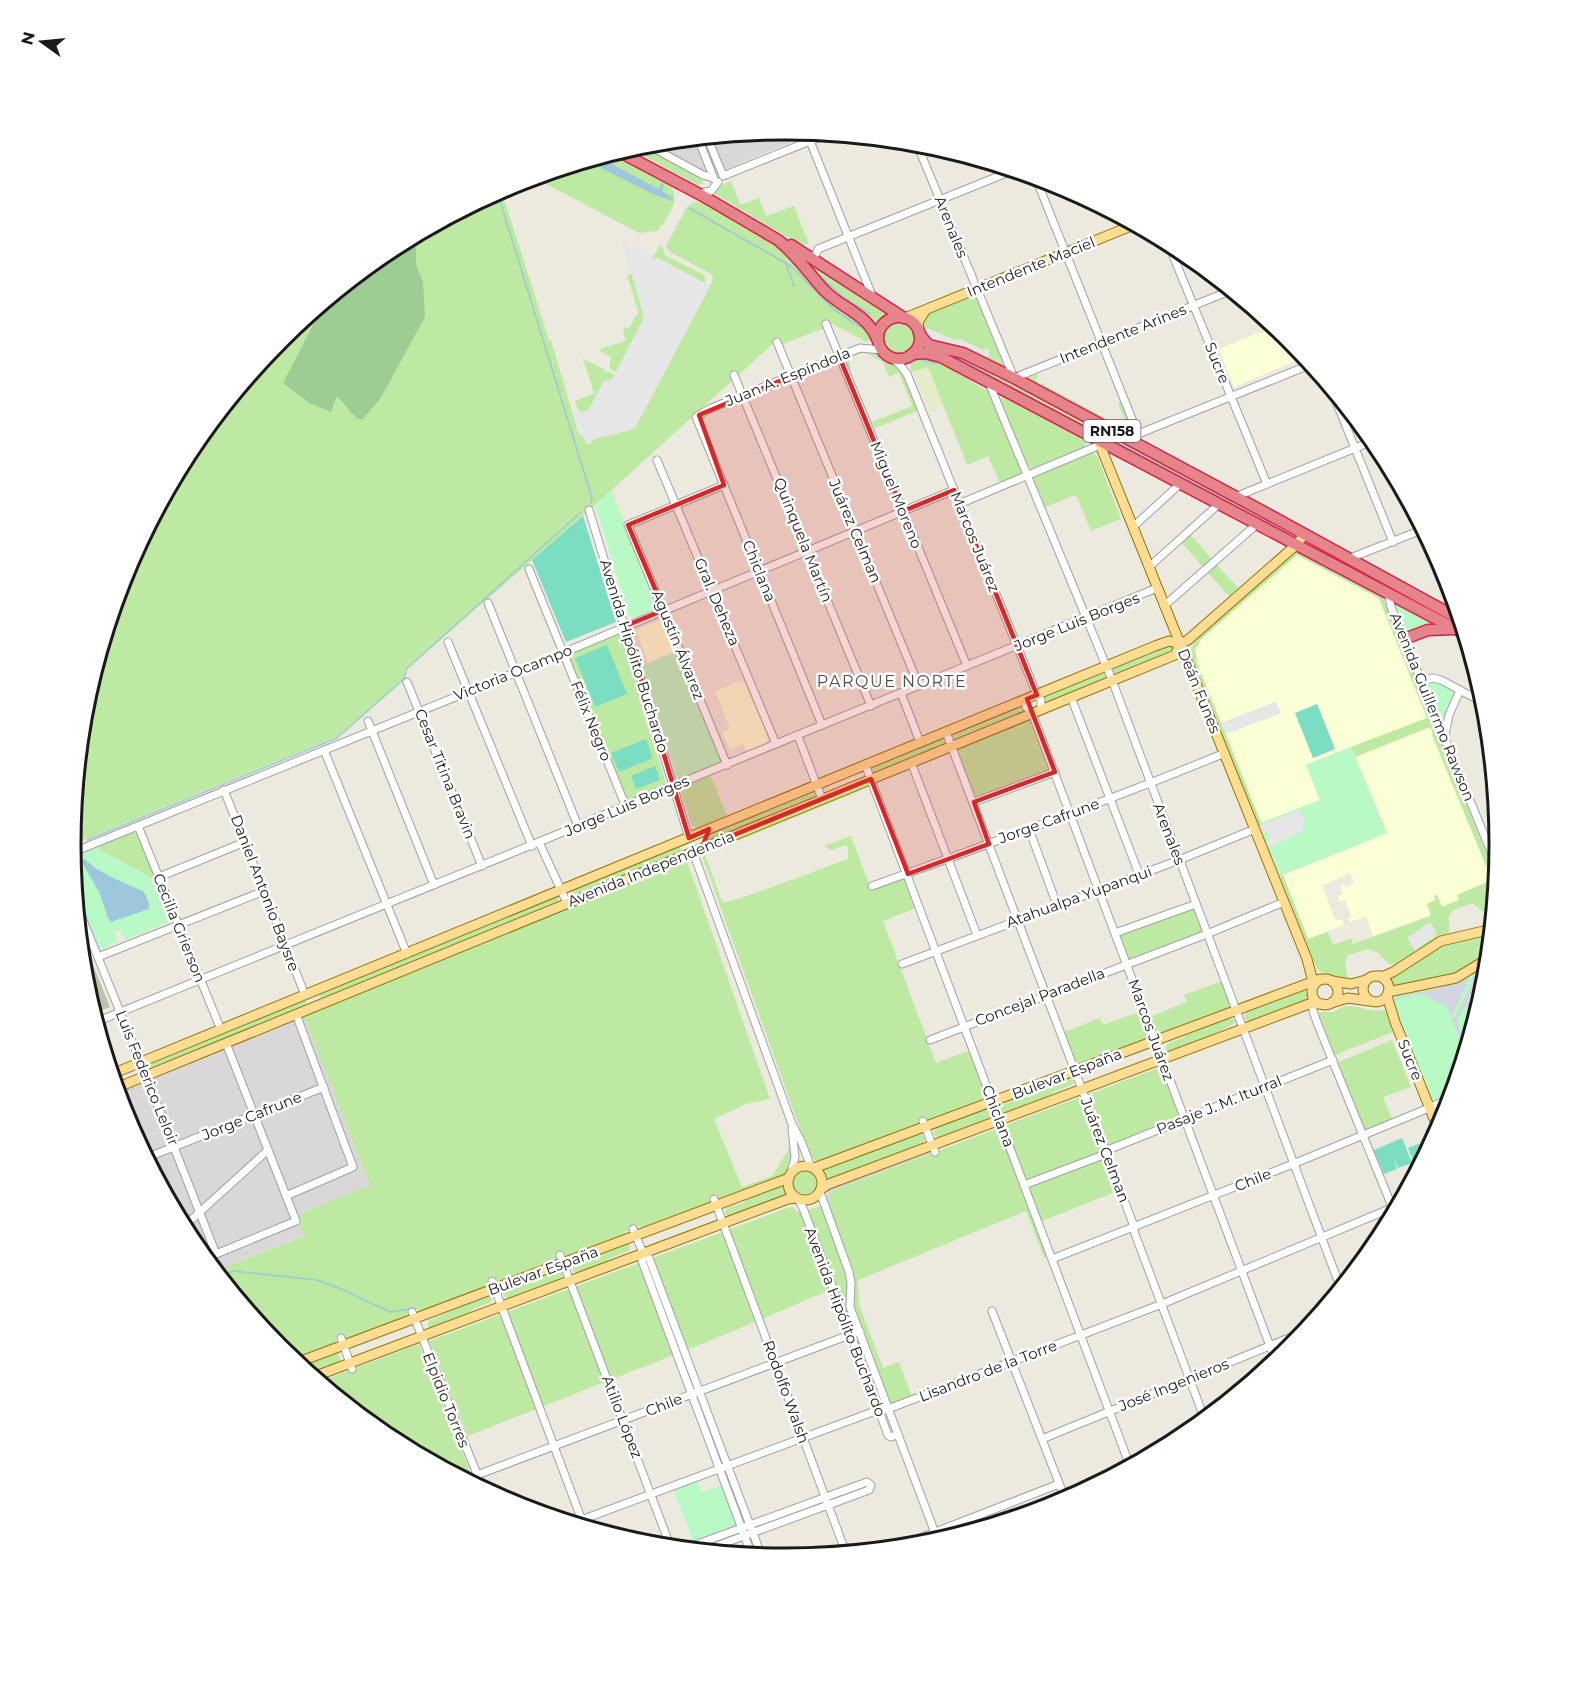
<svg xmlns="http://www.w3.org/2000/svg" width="1571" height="1688" font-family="Montserrat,sans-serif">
<rect width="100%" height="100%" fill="#eceadf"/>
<g fill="#d9d7d7">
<polygon points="786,129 816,132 702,179 639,145 646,143"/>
<polygon points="304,1015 370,1185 297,1215 305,1235 215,1271 191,1241 125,1117 117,1092"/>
</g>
<g fill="#faffd6">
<polygon points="1276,326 1291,339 1306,357 1234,387 1219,349"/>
<polygon points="1297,555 1379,599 1427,718 1307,764 1320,800 1261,823 1226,734 1281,713 1276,702 1221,723 1197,663 1195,650 1201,639"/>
<polygon points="660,620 663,621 676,652 648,663 636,630"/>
<polygon points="741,681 744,682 768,737 766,743 746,751 743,744 730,750 722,732 730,729 715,691"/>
<polygon points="1430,727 1433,734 1432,735 1492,880 1457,895 1459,900 1442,907 1437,895 1434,896 1436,900 1431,915 1373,936 1366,916 1350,922 1348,918 1351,916 1345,900 1340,902 1337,896 1343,894 1340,885 1344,884 1346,887 1354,883 1350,873 1322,886 1336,921 1342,919 1344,925 1308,939 1283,875 1386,833 1355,757"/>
</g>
<polygon fill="#bec1ab" points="79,931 110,1007 93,1014 84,983"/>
<polygon fill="#e6ecc9" points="928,366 944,406 929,412 913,372"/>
<g fill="#bde9a3">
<polygon points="639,145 702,178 703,183 699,185 696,184 629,148"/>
<path d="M615,152L668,182C681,200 672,208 663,225H661L657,231L639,233L533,177Z"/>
<polygon points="731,181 740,205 759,198 766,216 794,206 809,244 801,245 715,194 717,187"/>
<polygon points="501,189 549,340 551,340 578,432 584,438 587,444 591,443 593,439 630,430 636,426 712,282 713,278 711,274 670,252 666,247 668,242 687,207 693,202 703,202 775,241 858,319 872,338 871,340 866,342 827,321 825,328 780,345 777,340 583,516 410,666 407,668 404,679 339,736 71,845 84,704 125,570 191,446 280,338 389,249"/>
<polygon points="661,244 665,255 704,275 706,280 705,283 657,258 655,261 652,259"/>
<polygon points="813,265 888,313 876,328 838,299 810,269"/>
<polygon points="632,274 644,318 616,372 609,368 612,353 610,357 601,352 600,349 626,341 623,331 625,327 629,329 636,315 639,314 627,275"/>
<polygon points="972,294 976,297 1005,369 923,333 922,322 927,313"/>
<circle cx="898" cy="338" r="18"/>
<polygon points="933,350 957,353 1084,420 1088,425 1088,429"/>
<polygon points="856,351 873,352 885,360 895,364 903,373 918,411 875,428 872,422 912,406 899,373 889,377 883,362 864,352 848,359 851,367 847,368 844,360 846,356"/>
<polygon points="923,355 959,370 969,380 989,392 1022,471 1020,475 1000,483 988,456 967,465 928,367 911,372 911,363 913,359"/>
<polygon points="583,359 604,369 606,374 607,371 615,375 588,411 582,412 578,410 575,401 594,393"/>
<polygon points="1036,373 1038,377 1035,380 1124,428 1127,426 1118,403 1122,401 1133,429 1130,434 1027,379 1030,375"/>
<polygon points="1002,397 1005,397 1083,440 1085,444 1085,448 1031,469 1028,466 1001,404 1000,400"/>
<polygon points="1109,436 1130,444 1290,531 1289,536 1106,439 1106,437"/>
<polygon points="1092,452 1097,456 1121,519 1091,531 1076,495 1045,507 1033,478 1035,476"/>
<polygon points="1190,534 1213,560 1204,568 1181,542"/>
<path d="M1297,551L1302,552L1382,596L1497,880L1493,919L1473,904C1468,904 1464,906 1458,908C1443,914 1452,922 1448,934L1419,950L1408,938L1416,952L1397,965L1389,964L1377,952L1369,949L1348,955L1345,964L1348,979C1337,981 1323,976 1316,967L1280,876L1283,875L1308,939L1328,932L1333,945L1351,938L1353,944L1431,916L1427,904L1436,900L1434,896L1437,895L1442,907L1459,900L1457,895L1492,880L1432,735L1433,734L1430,727L1355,757L1351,747L1427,718L1379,598L1297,555L1201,639L1195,650L1197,663L1262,825L1259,826L1250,811L1189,657C1190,649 1194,642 1200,636Z"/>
<polygon points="1216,564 1238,588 1229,596 1207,572"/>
<polygon points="618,633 622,635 666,784 665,786 627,802 568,656 570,654"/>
<polygon points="1170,646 1173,647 1173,651 1117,674 1114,673 1112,671 1113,667 1160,648"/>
<polygon points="1104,671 1107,675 1106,678 1045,704 1046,700 1043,696"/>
<polygon points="1023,704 1026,712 957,740 952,737 952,733"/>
<polygon points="1029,719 1032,721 1048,765 1048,771 980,797 975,796 957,752 958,747"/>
<polygon points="944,737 947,739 945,745 875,773 871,772 871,768 872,765"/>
<polygon points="710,774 727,816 697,828 692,826 680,789 681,786"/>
<path d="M866,785L867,788L705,854L722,902H728L753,894L848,859V847L846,845L831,850L824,846L851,836L871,889L903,877L906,879L916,908L883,921L936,1063L971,1050L987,1099L928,1122L926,1119L921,1122V1124L818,1162C809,1158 807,1146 803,1137L701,853Z"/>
<polygon points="813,791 817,793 816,798 707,842 704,835"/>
<polygon points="133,832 137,834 156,880 94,847"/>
<polygon points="679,845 682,852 574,896 570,894 573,889"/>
<path d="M686,858L770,1099L746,1104L714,1119L742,1187L772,1176L789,1149L788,1147L791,1146C792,1157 791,1166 784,1176L720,1200L716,1198L711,1199L709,1204L643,1229L640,1226L626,1231L625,1236L567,1257L563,1254L557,1256L556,1261L498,1283L494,1279L489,1281L488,1287L420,1312L417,1309L407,1313L406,1317L346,1340L343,1337L336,1339V1344L292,1360L280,1349L215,1271L304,1236L297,1215L370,1185L305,1019L302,1020L301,1017Z"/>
<polygon points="555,897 559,899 557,903 323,999 319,997 321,993"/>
<polygon points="1194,908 1203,932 1129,960 1119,936"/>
<polygon points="1492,933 1490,954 1458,973 1393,987 1390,978 1443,943"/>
<polygon points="1222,981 1231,1007 1231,1009 1157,1036 1156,1034 1149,1017 1187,1002 1184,995"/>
<polygon points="1300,990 1305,991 1308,994 1306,1001 1251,1022 1245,1019 1246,1011"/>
<polygon points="303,1000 307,1002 305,1006 152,1069 149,1068 150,1063"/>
<path d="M1350,1006C1362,1007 1373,1013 1385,1010L1393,1032L1335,1055L1318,1012H1333L1342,1007Z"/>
<polygon points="1141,1011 1150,1039 1079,1066 1075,1063 1064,1032 1100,1018 1103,1025"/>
<polygon points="1229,1018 1235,1020 1234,1024 1215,1033 1210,1038 1169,1053 1165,1049 1167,1044 1184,1037 1189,1033"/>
<polygon points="1392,1040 1411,1087 1383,1097 1392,1119 1364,1131 1338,1062"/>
<polygon points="1161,1067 1179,1116 1108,1147 1106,1146 1087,1095"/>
<polygon points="1069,1077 1074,1080 1072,1085 1054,1092 1047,1097 1005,1113 1001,1112 1000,1109 1002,1105 1020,1098 1026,1093"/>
<polygon points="1081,1097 1115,1192 1040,1222 1004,1126"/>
<polygon points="982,1109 986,1109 990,1112 990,1117 987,1120 943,1137 939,1138 934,1135 934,1129 936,1127"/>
<polygon points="999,1128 1048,1257 1044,1258 1026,1211 858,1280 859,1304 883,1368 899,1362 912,1397 891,1404 889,1403 853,1305 853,1282 828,1206 830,1194 834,1190"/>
<polygon points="918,1134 923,1135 925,1139 922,1145 827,1180 823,1170"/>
<circle cx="805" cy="1183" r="12"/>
<polygon points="783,1185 787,1196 729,1217 725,1214 726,1209 727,1208 743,1203 751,1197"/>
<polygon points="821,1206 845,1271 848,1281 847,1306 855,1330 853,1330 807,1210"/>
<polygon points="790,1207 794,1208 797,1212 801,1212 830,1290 714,1339 468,1436 429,1341"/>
<polygon points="628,1243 630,1245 629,1251 610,1258 605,1263 577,1273 573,1271 573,1266 574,1264 592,1257 597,1253"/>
<polygon points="558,1269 562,1273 562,1276 557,1281 511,1298 507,1298 503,1294 504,1288"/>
<polygon points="488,1295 492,1298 491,1302 473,1309 466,1316 431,1328 428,1327 428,1322 429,1320 445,1314 452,1308"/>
<polygon points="416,1345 419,1345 476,1486 388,1438 319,1382"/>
<polygon points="334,1353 338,1354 340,1356 340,1361 338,1364 310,1374 299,1366"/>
</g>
<polygon fill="#9dcd93" points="405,245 416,248 416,265 423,282 425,317 380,399 362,420 356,418 337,396 331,412 309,403 283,383 326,300 366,268 389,263"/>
<g fill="#b9f9c6">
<polygon points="611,490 658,603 657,608 633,618 629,616 595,504"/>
<polygon points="1395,603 1432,622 1432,624 1406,633 1394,605"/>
<polygon points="675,652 679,653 722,758 720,765 682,779 677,777 643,665"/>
<polygon points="1429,682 1441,683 1455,692 1446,718 1440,717 1427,686"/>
<polygon points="1351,747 1387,833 1280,876 1262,833 1265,832 1261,823 1320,800 1306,765"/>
<polygon points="94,847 156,880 171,921 125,940 121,930 115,932 118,942 101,949 99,948 75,890 72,856"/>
<polygon points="1489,964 1487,984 1453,1094 1431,1105 1397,1022 1391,999 1392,996 1455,982 1468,977"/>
<polygon points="697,1480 701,1492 722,1485 737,1524 737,1526 694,1543 673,1489"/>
</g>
<g fill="#7bdec3">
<polygon points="583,516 616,622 566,642 532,560"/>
<polygon points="607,645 627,694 595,707 575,658"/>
<polygon points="1317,704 1335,749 1313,758 1295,713"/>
<polygon points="646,739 653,758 619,772 611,753"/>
<polygon points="655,766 660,780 636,789 631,776"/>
<polygon points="1402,1138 1412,1163 1398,1168 1394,1158 1397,1169 1384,1174 1374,1150"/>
<polygon points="1431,1139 1433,1143 1417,1171 1408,1148"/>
</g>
<g fill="#e6e6e6">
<polygon points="627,240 631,248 633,245 653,256 652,259 654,260 656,257 710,286 636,426 630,430 593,439 591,443 586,444 584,438 578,432 573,413 588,411 603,382 614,378 645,319 622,242"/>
<polygon points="927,328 955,340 960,339 983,350 988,348 990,355 988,356 986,361 962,348 933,341 928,338 924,332"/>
<polygon points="1276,702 1281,713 1226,734 1221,723"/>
<polygon points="1299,810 1304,819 1303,827 1300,833 1268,847 1266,842 1270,840 1269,834 1266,832 1262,833 1259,826"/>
<polygon points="1429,923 1433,926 1437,935 1418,948 1419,950 1416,952 1407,938"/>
</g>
<g fill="#d5d4e2">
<polygon points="1489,965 1488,970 1479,975 1477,980 1485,984 1484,988 1475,984 1473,988 1484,994 1482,998 1471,993 1467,1002 1475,1006 1473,1009 1464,1006 1457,1022 1467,1048 1466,1053 1452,1020 1454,1016 1455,1018 1473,981 1471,981 1474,975"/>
<polygon points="1470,977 1451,1018 1445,1005 1421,994 1409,996 1395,1000 1395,998 1456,984"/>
<polygon points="928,1151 931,1153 834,1190 830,1194 830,1205 828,1206 826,1197 830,1187"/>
</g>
<g fill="#9ec7dc">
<polygon points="599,157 658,189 662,183 664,185 662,191 673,198 672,201 657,196 587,161"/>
<path d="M85,859C96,872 127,884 143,891C146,895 150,904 149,909L111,922L108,918L100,894L81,861Z"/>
</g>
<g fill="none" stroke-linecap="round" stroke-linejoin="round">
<g stroke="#9ec7dc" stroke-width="1.5">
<polyline points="497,191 592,498 591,503"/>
<polyline points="689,208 786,263 794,269 833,309 867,331"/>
<polyline points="786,264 794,286"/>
<polyline points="824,280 843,297 870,314"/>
<polyline points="952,355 1025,394 1086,428"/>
<path d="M914,361C923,356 930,365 938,363"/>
<polyline points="1109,438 1287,533"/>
<polyline points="1311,546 1375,580"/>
<polyline points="87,840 337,738 404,679 407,668 410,666 581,512"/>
<polyline points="226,1273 232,1291"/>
<polyline points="219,1275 234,1271 317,1280 341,1289 390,1312 415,1308"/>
</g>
<defs>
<g id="minor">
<polyline points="806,131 873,298"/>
<polyline points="707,137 722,173"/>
<polyline points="698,138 714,179"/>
<polyline points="916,142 1014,378 1232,290"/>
<polyline points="644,143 703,175 713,178"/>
<polyline points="723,176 830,133"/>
<polyline points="1035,176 1138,434"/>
<polyline points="705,192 711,191 718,182"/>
<polyline points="1167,241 1267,484"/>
<polyline points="813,260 818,249 1014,170"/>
<polyline points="826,324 967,666"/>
<polyline points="777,342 919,686"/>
<polyline points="889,356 900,365 907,374 1037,695 1041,700 1041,709"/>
<polyline points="734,375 871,706"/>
<polyline points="989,383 1112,680 1341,1289"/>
<polyline points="1329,384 1393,542"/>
<polyline points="1135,437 1138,434 1312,364"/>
<polyline points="657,460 776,744"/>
<polyline points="724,485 628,525 727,765"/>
<polyline points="1235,497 1375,440"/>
<polyline points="959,504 1100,445"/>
<polyline points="589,510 689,838"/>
<polyline points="1133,527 1180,484"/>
<polyline points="1348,559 1424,529"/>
<polyline points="1149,567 1219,504"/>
<polyline points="529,569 626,807"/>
<polyline points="1388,593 1391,607 1498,869"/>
<polyline points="488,603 578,826"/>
<polyline points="1164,606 1257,524"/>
<polyline points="448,642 532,846"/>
<polyline points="1421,681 1433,678 1441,680 1486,704"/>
<polyline points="407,682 482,866"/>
<polyline points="901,693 920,742"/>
<polyline points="1071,697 1139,874"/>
<polyline points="1026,700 1026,707 1032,713 1276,1362"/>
<polyline points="368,721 434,885"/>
<polyline points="822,725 696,417 709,409 860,348 882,350"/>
<polyline points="946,732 1132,1221 1135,1234 1205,1420"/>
<polyline points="1445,735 1449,715 1460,690"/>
<polyline points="798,736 822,799"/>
<polyline points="324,750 407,954"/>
<polyline points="911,762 977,935"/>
<polyline points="865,764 1130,1466"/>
<polyline points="224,790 305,995"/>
<polyline points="974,802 1055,772"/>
<polyline points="138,826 221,1030"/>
<polyline points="1029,829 1057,905"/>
<polyline points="539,842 567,903"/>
<polyline points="693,852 792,1124 801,1141 811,1167"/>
<polyline points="71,853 517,672 954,490"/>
<polyline points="159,877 245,842"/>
<path d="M872,886C990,844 1108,801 1225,753"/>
<polyline points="76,903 146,1076 216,1254 296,1221 226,1043"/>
<polyline points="1115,933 1196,904"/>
<polyline points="98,957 264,891"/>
<polyline points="902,964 1179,860 1255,829"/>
<polyline points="1312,993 1313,1011 1318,1025 1395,1214"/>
<polyline points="96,1022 539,842 673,786 1157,588"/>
<polyline points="930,1040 1207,934 1284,902"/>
<polyline points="923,1121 935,1152"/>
<polyline points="1105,1151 1333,1060"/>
<polyline points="146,1158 324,1087"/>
<polyline points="791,1173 795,1157 792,1129"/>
<polyline points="1024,1185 1106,1154"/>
<polyline points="820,1192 849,1272 851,1283 850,1307 938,1541"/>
<polyline points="286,1196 353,1167 296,1014"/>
<polyline points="714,1199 846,1553"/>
<polyline points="798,1199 803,1208 888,1435 891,1437 898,1434"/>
<polyline points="190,1221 268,1150"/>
<polyline points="633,1229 643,1253 642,1261 752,1556"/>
<polyline points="643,1253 649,1258 762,1557"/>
<polyline points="560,1255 671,1548"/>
<polyline points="1052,1259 1293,1164 1429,1108 1452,1097"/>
<polyline points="492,1281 584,1526"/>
<polyline points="992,1311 1066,1501"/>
<polyline points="412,1312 483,1489"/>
<polyline points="341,1338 352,1369"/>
<polyline points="1042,1439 1306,1331"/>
<polyline points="477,1475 860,1331"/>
<polyline points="573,1523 878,1410 888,1409 1162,1304 1399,1205"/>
<polyline points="894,1548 1059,1484"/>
<polyline points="684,1549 867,1482 871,1485 869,1490 703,1551"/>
</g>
<g id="major">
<polyline points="905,318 1136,224"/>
<polyline points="919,332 918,322 925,311"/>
<polyline points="1095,422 1100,445 1307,959 1312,978 1312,988"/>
<circle cx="1376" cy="989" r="13"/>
<polyline points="1378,976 1384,976 1393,972 1441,941 1492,929"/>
<circle cx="1325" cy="992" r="13"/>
<polyline points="1332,981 1351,984 1366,980"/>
<polyline points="1388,992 1456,978 1489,958"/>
<polyline points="1387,996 1395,1022 1439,1131"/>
<polyline points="1331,1003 1348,998 1369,1001"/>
<polyline points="112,1074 1155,646 1169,641 1180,644"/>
<polyline points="116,1088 1175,655 1180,644 1188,640 1296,545 1304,535"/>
<circle cx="805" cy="1183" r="17"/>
<polyline points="814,1168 1320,979"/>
<polyline points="821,1189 829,1184 1309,1004 1324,1004"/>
<polyline points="296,1363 789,1178"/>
<polyline points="313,1377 788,1199 796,1198"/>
</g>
<g id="highway">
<path d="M618,151L703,196L778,240C796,254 809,274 825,291C844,310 867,313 878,341"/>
<polyline points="791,245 904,318"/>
<circle cx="899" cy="338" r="21"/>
<polyline points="919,333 924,340 929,345 963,353 1014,378 1266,513 1461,620"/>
<polyline points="912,354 925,353 941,357 1465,634"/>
<polyline points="1404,639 1428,630 1453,629"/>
</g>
</defs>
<use href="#minor" stroke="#a1a1a1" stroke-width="9"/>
<use href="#major" stroke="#917200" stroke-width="11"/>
<use href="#highway" stroke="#d6214a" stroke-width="13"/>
<use href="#minor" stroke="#fff" stroke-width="7"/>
<use href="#major" stroke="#fddc94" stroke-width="9"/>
<use href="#highway" stroke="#e6848b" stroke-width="10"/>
</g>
<path fill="#d62828" fill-opacity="0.2" stroke="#d62828" stroke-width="4.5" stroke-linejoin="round" d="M839,356L903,511L954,490L1037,695L1027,699L1055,772L974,802L989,844L908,874L871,779L702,848L709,829L689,838L625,626L664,610L628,525L724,485L699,415Z"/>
<g text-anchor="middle" stroke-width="5" stroke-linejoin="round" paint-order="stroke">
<rect fill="#fff" stroke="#5f5f5f" stroke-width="1.5" x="1083.5" y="420" width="57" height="22" rx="4.5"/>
<g font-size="14" font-weight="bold" fill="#1a1a1a">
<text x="1112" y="436">RN158</text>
</g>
<g font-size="15" fill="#1a1a1a" stroke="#fff">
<text transform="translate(951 227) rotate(68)" y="5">Arenales</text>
<text transform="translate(1031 267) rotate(-22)" y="5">Intendente Maciel</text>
<text transform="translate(1123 334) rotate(-22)" y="5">Intendente Arines</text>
<text transform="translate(1217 363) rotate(68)" y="5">Sucre</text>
<text transform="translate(788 377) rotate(-22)" y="5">Juan A. Espíndola</text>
<text transform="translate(896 495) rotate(68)" y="5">Miguel Moreno</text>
<text transform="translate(855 531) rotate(67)" y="5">Juárez Celman</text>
<text transform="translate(803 540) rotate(68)" y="5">Quinquela Martín</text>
<text transform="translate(975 542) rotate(68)" y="5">Marcos Juárez</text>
<text transform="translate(759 571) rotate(68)" y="5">Chiclana</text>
<text transform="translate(717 602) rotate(67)" y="5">Gral. Deheza</text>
<text transform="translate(1077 622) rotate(-22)" y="5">Jorge Luis Borges</text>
<text transform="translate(678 645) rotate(68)" y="5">Agustín Álvarez</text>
<text transform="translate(634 656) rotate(73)" y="5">Avenida Hipólito Buchardo</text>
<text transform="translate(513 673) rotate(-22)" y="5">Victoria Ocampo</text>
<text transform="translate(1199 691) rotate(68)" y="5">Deán Funes</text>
<text transform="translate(1432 707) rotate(68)" y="5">Avenida Guillermo Rawson</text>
<text transform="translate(591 721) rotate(68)" y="5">Félix Negro</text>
<text transform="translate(445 774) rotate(68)" y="5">Cesar Titina Bravin</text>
<text transform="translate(627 806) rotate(-23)" y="5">Jorge Luis Borges</text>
<text transform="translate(1049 821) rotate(-20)" y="5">Jorge Cafrune</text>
<text transform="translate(1169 834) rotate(69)" y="5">Arenales</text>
<text transform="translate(651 869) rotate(-22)" y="5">Avenida Independencia</text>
<text transform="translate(265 893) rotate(69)" y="5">Daniel Antonio Baysre</text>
<text transform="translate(1079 897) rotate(-20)" y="5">Atahualpa Yupanqui</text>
<text transform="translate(179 928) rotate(68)" y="5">Cecilia Grierson</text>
<text transform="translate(1040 997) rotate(-21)" y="5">Concejal Paradella</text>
<text transform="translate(1151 1030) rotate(70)" y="5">Marcos Juárez</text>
<text transform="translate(1410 1060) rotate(68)" y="5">Sucre</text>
<text transform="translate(1067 1074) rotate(-21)" y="5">Bulevar España</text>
<text transform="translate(147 1078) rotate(68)" y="5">Luis Federico Leloir</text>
<text transform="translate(1219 1105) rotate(-22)" y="5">Pasaje J. M. Iturral</text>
<text transform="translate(252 1116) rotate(-22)" y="5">Jorge Cafrune</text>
<text transform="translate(998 1116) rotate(69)" y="5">Chiclana</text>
<text transform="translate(1105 1150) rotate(69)" y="5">Juárez Celman</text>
<text transform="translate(1253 1180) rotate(-22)" y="5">Chile</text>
<text transform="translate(543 1271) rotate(-20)" y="5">Bulevar España</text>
<text transform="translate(845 1322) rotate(69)" y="5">Avenida Hipólito Buchardo</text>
<text transform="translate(988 1371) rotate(-21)" y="5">Lisandro de la Torre</text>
<text transform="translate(1174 1385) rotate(-22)" y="5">José Ingenieros</text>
<text transform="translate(786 1392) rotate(70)" y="5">Rodolfo Walsh</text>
<text transform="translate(446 1400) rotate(68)" y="5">Elpidio Torres</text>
<text transform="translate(664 1405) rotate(-21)" y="5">Chile</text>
<text transform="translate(622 1417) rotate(69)" y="5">Atilio López</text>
</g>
<g font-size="16" letter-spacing="1.5" fill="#4d4d4d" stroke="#fff">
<text x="892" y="687">PARQUE NORTE</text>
</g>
</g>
<path d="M0 0H1571V1688H0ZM81 844a704 704 0 1 1 1408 0a704 704 0 1 1-1408 0Z" fill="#fff" fill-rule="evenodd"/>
<path fill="none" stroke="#1a1a1a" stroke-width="3" d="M81 844a704 704 0 1 1 1408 0a704 704 0 1 1-1408 0Z"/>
<g transform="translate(42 42) rotate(285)" stroke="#ffffff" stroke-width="4.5" paint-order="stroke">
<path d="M0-4.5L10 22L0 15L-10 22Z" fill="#1a1a1a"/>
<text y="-9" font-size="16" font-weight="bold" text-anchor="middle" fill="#1a1a1a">N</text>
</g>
</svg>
